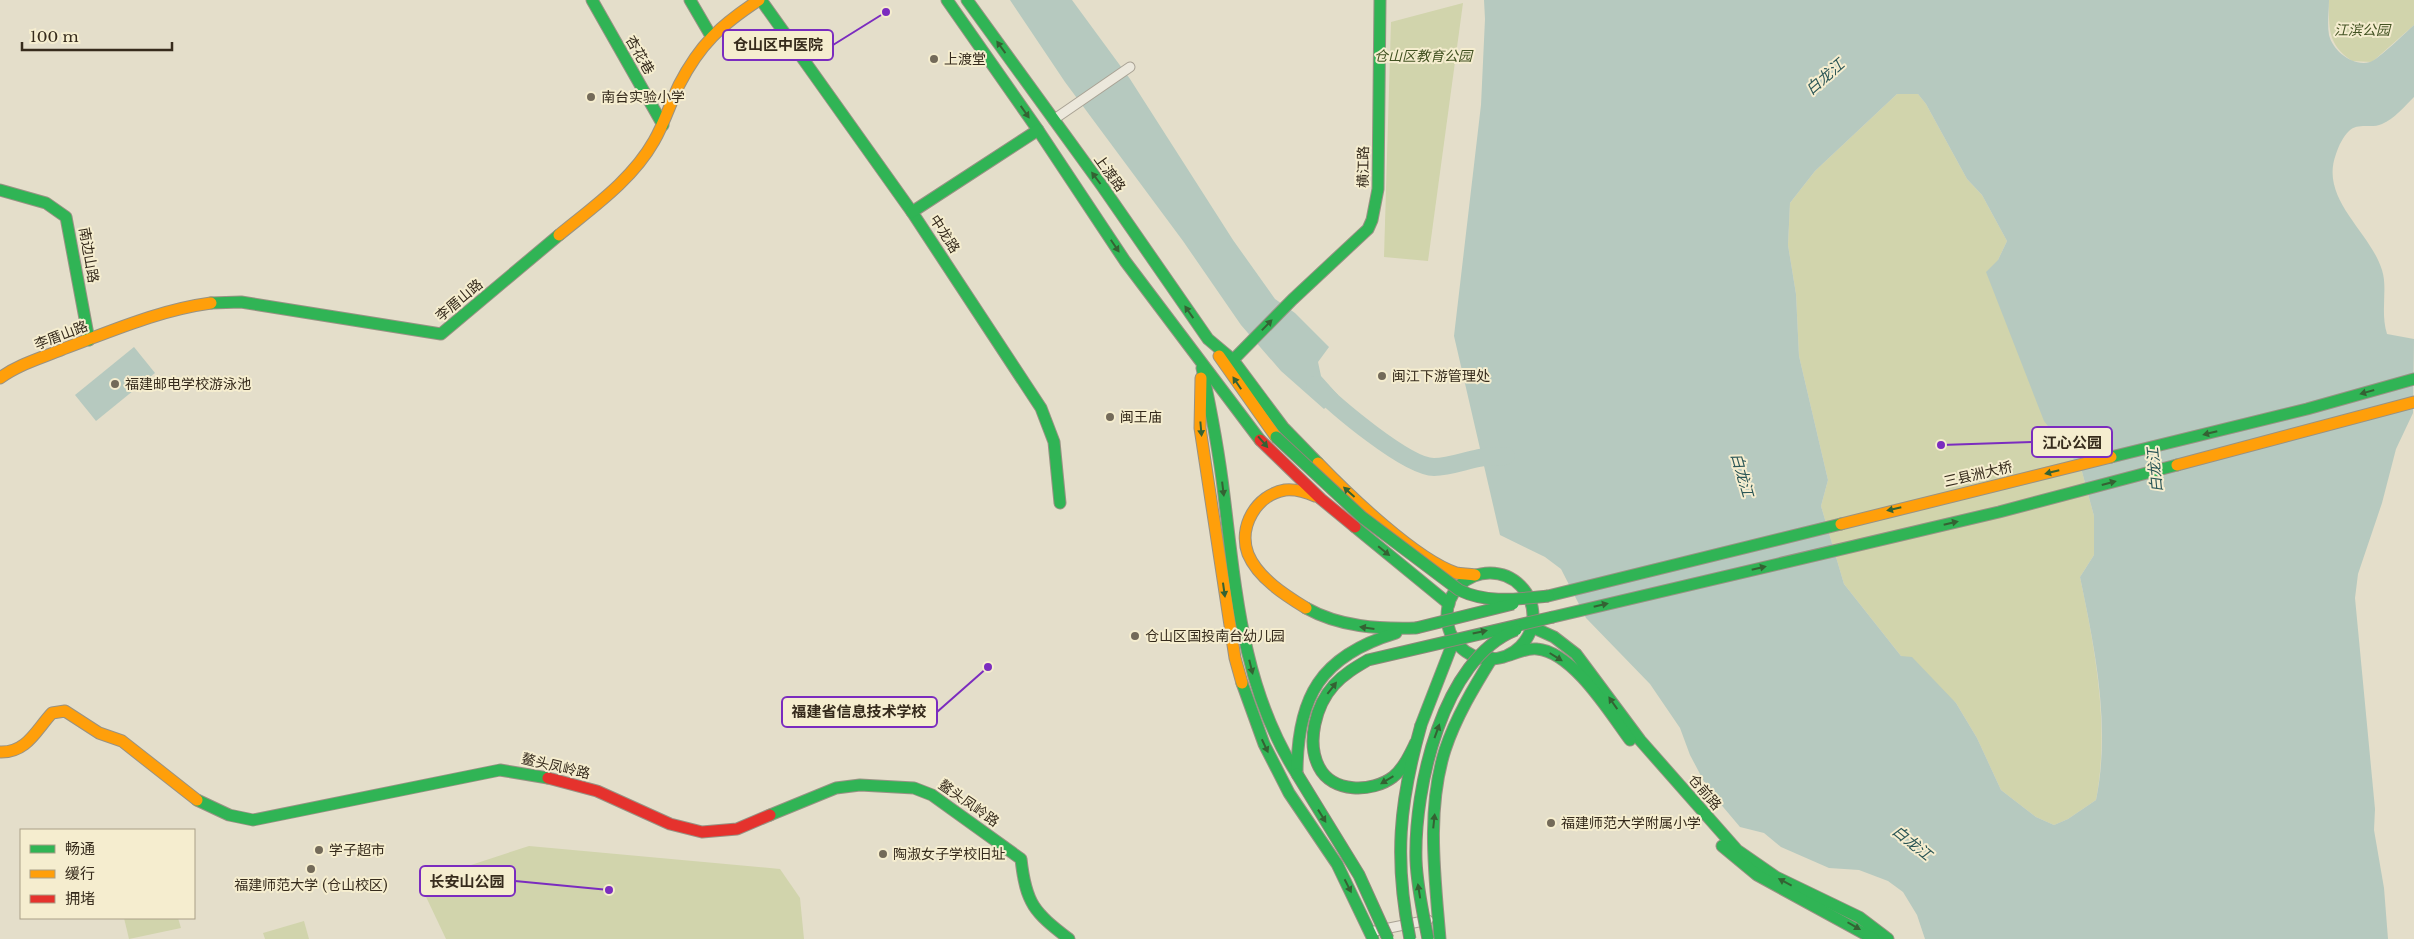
<svg xmlns="http://www.w3.org/2000/svg" width="2414" height="939" font-family="'Libre Baskerville','Noto Sans SC',serif">
<rect width="100%" height="100%" fill="#e4deca"/>
<g fill="#d1d4ac">
<path d="M2329,0H2414V25L2372,62L2352,61C2327,44 2329,28 2329,0Z"/>
<polygon points="1463,3 1428,261 1384,257 1391,22"/>
<path d="M1897,94H1918L1926,104L1967,179L1982,195L2007,241L1998,260L2081,468L2094,516V555L2080,577C2095,649 2110,727 2096,800L2068,819L2054,825L2036,817L2001,790L1977,738L1956,703L1901,656L1844,584L1821,506L1828,480L1799,356L1796,294L1788,245L1790,203L1815,171Z"/>
<polygon points="529,846 780,869 800,898 804,939 446,939 419,882"/>
<polygon points="124,918 178,918 181,928 129,939"/>
<polygon points="304,921 309,939 265,939 263,933"/>
</g>
<g fill="#b6c9bf" fill-rule="evenodd">
<polygon points="1010,0 1072,0 1130,79 1233,240 1275,299 1295,313 1329,347 1318,362 1321,376 1338,395 1324,409 1281,371 1241,325 1183,241 1065,82"/>
<path d="M1484,0H2329C2329,11 2327,24 2329,35C2333,51 2353,67 2370,62C2379,59 2405,33 2414,25V97C2405,106 2394,119 2382,124C2372,129 2358,122 2349,131C2343,137 2339,145 2336,154C2319,199 2370,231 2382,270C2388,289 2380,311 2387,334L2414,339L2413,413L2396,449L2382,503L2358,574L2355,598L2375,809L2374,830L2384,888L2388,939H1925L1917,915L1903,892L1888,881L1859,870L1829,868L1781,847L1764,833L1740,827L1708,789L1690,755L1680,728L1650,684L1586,618L1561,569L1545,557L1500,535L1454,336L1481,105L1485,19ZM1897,94H1918L1926,104L1967,179L1982,195L2007,241L1998,260L1986,272L2044,421L2081,468L2094,516V555L2080,577C2095,649 2111,727 2096,800L2068,819L2054,825L2036,817L2001,790L1977,738L1956,703L1912,657L1901,656L1844,584L1821,506L1828,480L1799,356L1796,294L1788,245L1790,203L1815,171Z"/>
<polygon points="134,347 155,373 96,421 75,395"/>
</g>
<g fill="none" stroke-linecap="round" stroke-linejoin="round">
<path stroke="#b6c9bf" stroke-width="18" d="M1315,385C1335,406 1407,467 1434,467C1449,467 1464,461 1479,458C1488,456 1497,456 1506,456"/>
<defs>
<g id="street">
<polyline points="1053,120 1130,67"/>
<polyline points="1370,932 1428,920"/>
</g>
<g id="fast">
<polyline points="592,0 663,125"/>
<polyline points="690,0 711,36"/>
<polyline points="761,0 912,212 1041,408 1054,442 1060,503"/>
<polyline points="947,0 1038,130 1125,261 1260,440"/>
<polyline points="967,0 1102,186 1208,339 1233,360 1283,427 1318,463"/>
<polyline points="0,190 46,203 66,217 89,340"/>
<polyline points="912,212 1038,130"/>
<polyline points="211,303 241,302 441,334 559,235"/>
<polyline points="1233,360 1292,300 1368,229 1372,220 1378,189 1380,0"/>
<path d="M1202,368C1211,410 1219,452 1224,495C1236,592 1243,690 1297,774"/>
<polyline points="2111,457 2307,409 2414,379"/>
<polyline points="1355,527 1449,604"/>
<circle cx="1490" cy="616" r="43"/>
<polyline points="1548,596 1841,524"/>
<path d="M1306,608C1340,627 1378,629 1416,628"/>
<polyline points="1553,617 1999,512 2177,465"/>
<polyline points="1532,627 1554,637 1576,654 1640,740 1737,850 1776,877 1859,917 1888,939"/>
<path d="M1510,655C1518,652 1528,648 1537,649C1573,652 1610,713 1630,740"/>
<polyline points="1242,683 1264,744 1289,793 1337,864 1373,939"/>
<polyline points="1421,725 1454,640"/>
<path d="M1297,774C1297,697 1320,656 1396,633"/>
<polyline points="197,800 229,815 253,820 500,770 548,778"/>
<path d="M770,815L836,788L860,785L914,788L932,795L1021,859C1026,904 1034,912 1069,939"/>
<polyline points="1722,846 1757,875 1874,939"/>
<path d="M1440,939C1435,877 1426,810 1445,750C1456,717 1474,687 1492,658"/>
</g>
<g id="slow">
<path d="M559,235C593,207 632,180 654,141C664,124 670,104 679,85C700,44 721,25 759,0"/>
<polyline points="1219,356 1276,437"/>
<path d="M0,378C19,364 42,358 63,349C112,331 159,310 211,303"/>
<polyline points="1201,378 1200,428 1235,658 1242,683"/>
<path d="M1318,463C1349,495 1415,559 1456,573C1462,574 1469,574 1475,575"/>
<polyline points="2177,465 2414,402"/>
<polyline points="1841,524 2111,457"/>
<path d="M1306,608C1285,595 1258,578 1248,554C1238,527 1256,495 1285,490C1296,489 1306,492 1315,496"/>
<path d="M0,752C27,753 36,730 52,713L65,711L99,733L122,741L197,800"/>
</g>
<g id="jam">
<polyline points="1260,440 1321,499 1355,527"/>
<polyline points="548,778 597,791 670,824 702,832 737,829 770,815"/>
</g>
</defs>
<use href="#street" stroke="#a9a294" stroke-width="11"/>
<use href="#fast" stroke="#989284" stroke-width="13"/>
<use href="#slow" stroke="#989284" stroke-width="13"/>
<use href="#jam" stroke="#989284" stroke-width="13"/>
<use href="#street" stroke="#ece8dc" stroke-width="9"/>
<use href="#fast" stroke="#30b455" stroke-width="11"/>
<use href="#slow" stroke="#ff9f0a" stroke-width="11"/>
<use href="#jam" stroke="#e5322d" stroke-width="11"/>
<defs>
<g id="fast-bridge">
<path d="M1276,437L1362,517L1459,590C1488,604 1517,599 1548,596"/>
<polyline points="1416,628 1513,604"/>
<path d="M1416,742C1410,754 1404,768 1393,777C1372,793 1332,793 1319,767C1306,742 1316,705 1334,685C1344,674 1356,667 1368,660L1553,617"/>
<polyline points="1297,774 1359,875 1388,939"/>
<path d="M1410,939C1394,860 1399,803 1421,725"/>
<path d="M1428,939C1423,913 1417,887 1416,860C1414,789 1442,659 1516,630"/>
</g>
</defs>
<use href="#fast-bridge" stroke="#8e887a" stroke-width="13" stroke-linecap="butt"/>
<use href="#fast-bridge" stroke="#30b455" stroke-width="11"/>
</g>
<defs><path id="oneway-solid" d="M-6-.8H1V-3.2L6.5 0L1 3.2V.8H-6Z" transform="scale(1.25)"/></defs>
<g fill="#346233">
<use href="#oneway-solid" transform="translate(1001 47) rotate(-126)"/>
<use href="#oneway-solid" transform="translate(1025 112) rotate(55)"/>
<use href="#oneway-solid" transform="translate(1096 178) rotate(-127)"/>
<use href="#oneway-solid" transform="translate(1115 246) rotate(56)"/>
<use href="#oneway-solid" transform="translate(1189 312) rotate(-125)"/>
<use href="#oneway-solid" transform="translate(1267 325) rotate(-46)"/>
<use href="#oneway-solid" transform="translate(1237 383) rotate(-124)"/>
<use href="#oneway-solid" transform="translate(2367 392) rotate(164)"/>
<use href="#oneway-solid" transform="translate(1201 429) rotate(85)"/>
<use href="#oneway-solid" transform="translate(2210 433) rotate(166)"/>
<use href="#oneway-solid" transform="translate(1263 442) rotate(49)"/>
<use href="#oneway-solid" transform="translate(2052 472) rotate(166)"/>
<use href="#oneway-solid" transform="translate(2109 483) rotate(-15)"/>
<use href="#oneway-solid" transform="translate(1223 489) rotate(83)"/>
<use href="#oneway-solid" transform="translate(1349 492) rotate(-138)"/>
<use href="#oneway-solid" transform="translate(1894 509) rotate(167)"/>
<use href="#oneway-solid" transform="translate(1951 523) rotate(-13)"/>
<use href="#oneway-solid" transform="translate(1384 551) rotate(39)"/>
<use href="#oneway-solid" transform="translate(1759 568) rotate(-13)"/>
<use href="#oneway-solid" transform="translate(1224 590) rotate(82)"/>
<use href="#oneway-solid" transform="translate(1601 605) rotate(-13)"/>
<use href="#oneway-solid" transform="translate(1367 628) rotate(-172)"/>
<use href="#oneway-solid" transform="translate(1480 632) rotate(-12)"/>
<use href="#oneway-solid" transform="translate(1556 657) rotate(32)"/>
<use href="#oneway-solid" transform="translate(1251 667) rotate(76)"/>
<use href="#oneway-solid" transform="translate(1332 688) rotate(-52)"/>
<use href="#oneway-solid" transform="translate(1613 703) rotate(-125)"/>
<use href="#oneway-solid" transform="translate(1437 731) rotate(-70)"/>
<use href="#oneway-solid" transform="translate(1265 746) rotate(65)"/>
<use href="#oneway-solid" transform="translate(1387 780) rotate(149)"/>
<use href="#oneway-solid" transform="translate(1322 816) rotate(58)"/>
<use href="#oneway-solid" transform="translate(1434 821) rotate(-84)"/>
<use href="#oneway-solid" transform="translate(1785 882) rotate(-152)"/>
<use href="#oneway-solid" transform="translate(1348 886) rotate(63)"/>
<use href="#oneway-solid" transform="translate(1419 891) rotate(-99)"/>
<use href="#oneway-solid" transform="translate(1854 926) rotate(30)"/>
</g>
<g fill="#736a59" stroke="#f5edcf" stroke-width="2">
<circle cx="934" cy="59" r="5"/>
<circle cx="591" cy="97" r="5"/>
<circle cx="1382" cy="376" r="5"/>
<circle cx="115" cy="384" r="5"/>
<circle cx="1110" cy="417" r="5"/>
<circle cx="1135" cy="636" r="5"/>
<circle cx="1551" cy="823" r="5"/>
<circle cx="319" cy="850" r="5"/>
<circle cx="883" cy="854" r="5"/>
<circle cx="311" cy="869" r="5"/>
</g>
<g text-anchor="middle" stroke-width="4" stroke-linejoin="round" paint-order="stroke">
<g font-size="14" font-style="italic" fill="#435323" stroke="#f5edcf">
<text x="2362" y="35">江滨公园</text>
<text x="1423" y="61">仓山区教育公园</text>
</g>
<g font-size="14" fill="#362b1c" stroke="#f5edcf">
<text transform="translate(640 55) rotate(60)" y="5">杏花巷</text>
<text transform="translate(1363 167) rotate(-89)" y="5">横江路</text>
<text transform="translate(1110 173) rotate(54)" y="5">上渡路</text>
<text transform="translate(945 234) rotate(57)" y="5">中龙路</text>
<text transform="translate(89 255) rotate(80)" y="5">南边山路</text>
<text transform="translate(459 300) rotate(-40)" y="5">李厝山路</text>
<text transform="translate(61 335) rotate(-21)" y="5">李厝山路</text>
<text transform="translate(1978 474) rotate(-13)" y="5">三县洲大桥</text>
<text transform="translate(556 766) rotate(13)" y="5">鳌头凤岭路</text>
<text transform="translate(1705 792) rotate(49)" y="5">仓前路</text>
<text transform="translate(969 803) rotate(35)" y="5">鳌头凤岭路</text>
</g>
<g font-size="14" fill="#362b1c" stroke="#f5edcf" text-anchor="start">
<text x="944" y="64">上渡堂</text>
<text x="601" y="102">南台实验小学</text>
<text x="1392" y="381">闽江下游管理处</text>
<text x="125" y="389">福建邮电学校游泳池</text>
<text x="1120" y="422">闽王庙</text>
<text x="1145" y="641">仓山区国投南台幼儿园</text>
<text x="1561" y="828">福建师范大学附属小学</text>
<text x="329" y="855">学子超市</text>
<text x="893" y="859">陶淑女子学校旧址</text>
<text x="311" y="890" text-anchor="middle">福建师范大学 (仓山校区)</text>
</g>
<g font-size="15" font-style="italic" fill="#2b5656" stroke="#f5edcf">
<text transform="translate(1825 77) rotate(-41)" y="5">白龙江</text>
<text transform="translate(2155 470) rotate(-96)" y="5">白龙江</text>
<text transform="translate(1742 475) rotate(74)" y="5">白龙江</text>
<text transform="translate(1912 843) rotate(39)" y="5">白龙江</text>
</g>
</g>
<path fill="none" stroke="#7b2cbf" stroke-width="2" d="M886 12L833 45M1941 445L2032 442M988 667L937 712M609 890L515 881"/>
<g fill="#7b2cbf" stroke="#f5edcf" stroke-width="2">
<circle cx="886" cy="12" r="5"/>
<circle cx="1941" cy="445" r="5"/>
<circle cx="988" cy="667" r="5"/>
<circle cx="609" cy="890" r="5"/>
</g>
<g fill="#f5edcf" stroke="#7b2cbf" stroke-width="2">
<rect x="723" y="30" width="110" height="30" rx="5"/>
<rect x="2032" y="427" width="80" height="30" rx="5"/>
<rect x="782" y="697" width="155" height="30" rx="5"/>
<rect x="420" y="866" width="95" height="30" rx="5"/>
</g>
<g font-size="15" text-anchor="middle" font-weight="bold" fill="#362b1c">
<text x="778" y="50">仓山区中医院</text>
<text x="2072" y="448">江心公园</text>
<text x="859" y="717">福建省信息技术学校</text>
<text x="467" y="887">长安山公园</text>
</g>
<rect x="20" y="829" width="175" height="90" fill="#f5edcf" stroke="#a99f87"/>
<rect x="30" y="845" width="25" height="8" fill="#30b455" stroke="#a99f87"/>
<text x="65" y="854" font-size="15" fill="#362b1c">畅通</text>
<rect x="30" y="870" width="25" height="8" fill="#ff9f0a" stroke="#a99f87"/>
<text x="65" y="879" font-size="15" fill="#362b1c">缓行</text>
<rect x="30" y="895" width="25" height="8" fill="#e5322d" stroke="#a99f87"/>
<text x="65" y="904" font-size="15" fill="#362b1c">拥堵</text>
<path d="M22 42v8h150v-8" fill="none" stroke="#362b1c" stroke-width="2.5"/>
<text x="30" y="42" font-size="15" fill="#362b1c" stroke="#f5edcf" stroke-width="4" paint-order="stroke">100 m</text>
</svg>
